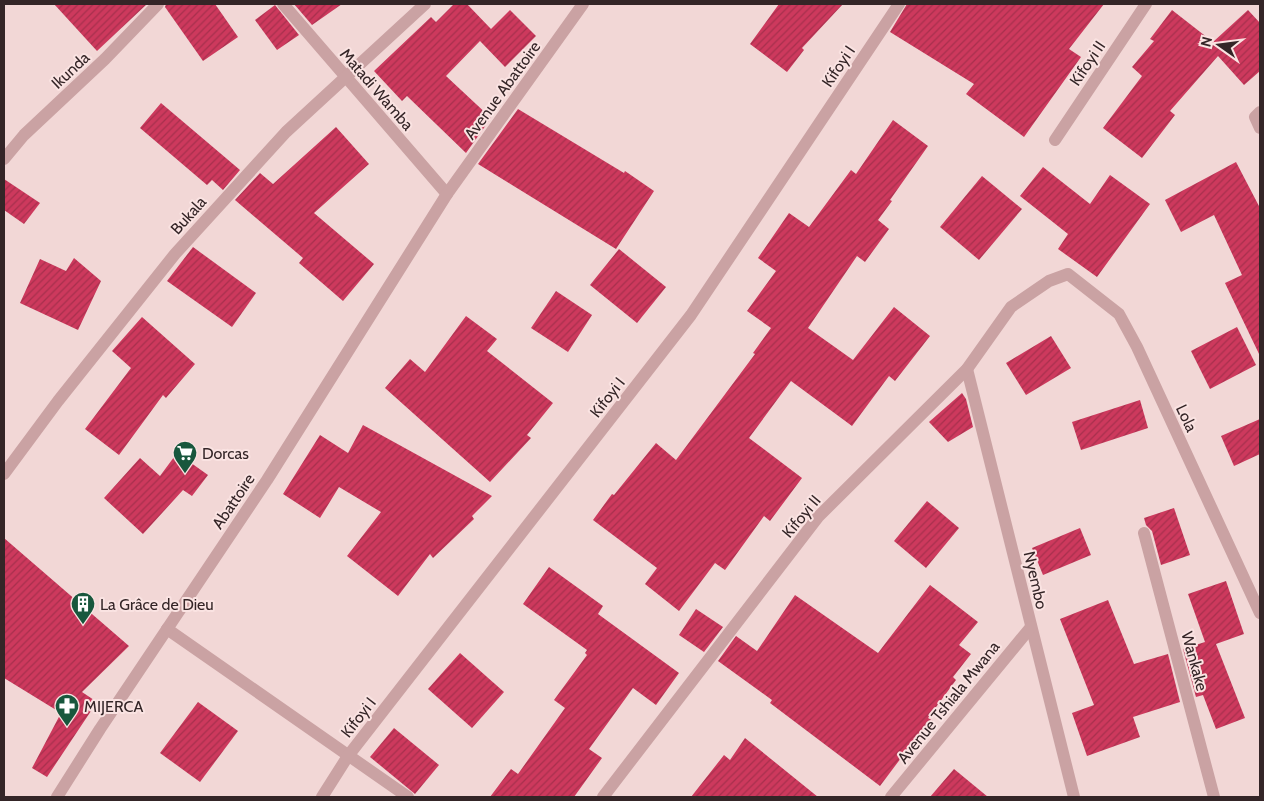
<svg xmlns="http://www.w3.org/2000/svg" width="1264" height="801" font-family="Cabin,sans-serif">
<defs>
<pattern id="building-hatch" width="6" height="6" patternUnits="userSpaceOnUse" patternTransform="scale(1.25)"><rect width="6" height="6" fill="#cd395d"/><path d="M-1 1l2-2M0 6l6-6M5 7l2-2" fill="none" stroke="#a7304d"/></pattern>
</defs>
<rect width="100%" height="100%" fill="#f2d7d6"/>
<g fill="url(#building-hatch)">
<polygon points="54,4 147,4 97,51"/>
<polygon points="166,4 215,4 238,37 203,61 165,7"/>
<polygon points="294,4 342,4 312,25"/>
<polygon points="454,4 467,4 491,29 510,10 536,36 505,67 480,41 446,76 491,118 466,153 407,96 402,101 374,71 431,17 436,22"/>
<polygon points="779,4 843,4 802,48 804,50 787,72 750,44"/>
<polygon points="907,4 1104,4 1069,49 1081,57 1024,137 966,94 974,84 890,32"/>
<polygon points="275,5 299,35 277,50 255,20"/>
<polygon points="1172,10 1213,42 1248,10 1260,23 1260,71 1244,85 1218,56 1170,111 1175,115 1142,158 1103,128 1142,76 1132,67 1154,41 1150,39"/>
<polygon points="161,103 240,170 223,190 212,180 207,185 140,128"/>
<polygon points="518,109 624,173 625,171 654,191 616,249 478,164"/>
<polygon points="893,120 928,146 890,200 892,201 878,220 889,229 865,262 857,256 808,328 853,360 894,307 930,336 895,381 889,376 852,426 791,381 749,438 802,478 770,521 764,516 725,570 715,563 679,611 645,584 657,568 593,520 612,494 614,495 656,443 676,460 755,354 753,353 771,328 747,311 776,271 758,258 789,213 809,227 851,170 856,174"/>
<polygon points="336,127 369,164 314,213 374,264 343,301 299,263 303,258 235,200 260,173 273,184"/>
<polygon points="1236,162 1260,208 1260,356 1225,283 1242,275 1214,215 1181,232 1165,200"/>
<polygon points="1043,167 1090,204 1110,175 1150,204 1097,277 1058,249 1068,234 1020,196"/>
<polygon points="982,176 1022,209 979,260 940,227"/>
<polygon points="4,179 40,203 24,224 4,210"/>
<polygon points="193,247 256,293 232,327 167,281"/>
<polygon points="619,249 666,287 637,323 590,285"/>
<polygon points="74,258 101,281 78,330 20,303 40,259 66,271"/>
<polygon points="556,291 592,315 568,352 531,328"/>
<polygon points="466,316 497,339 487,351 553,403 527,435 531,438 490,482 385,388 410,359 425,372"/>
<polygon points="142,317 195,364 166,398 163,395 119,455 85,429 131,368 112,351"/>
<polygon points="1237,327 1256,365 1210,389 1191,351"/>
<polygon points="1051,336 1071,368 1026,395 1006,363"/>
<polygon points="962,393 966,399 973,427 948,442 929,422"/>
<polygon points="1140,400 1148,428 1081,450 1072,422"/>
<polygon points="1260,419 1260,454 1234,466 1221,436"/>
<polygon points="363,425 492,496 472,516 474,519 433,558 430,554 398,596 347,556 381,512 339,487 320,518 283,494 320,435 348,453"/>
<polygon points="177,453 208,475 192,496 183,490 143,534 104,498 140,458 160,476"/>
<polygon points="927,501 959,528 926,568 894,541"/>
<polygon points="1174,508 1190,555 1161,565 1152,531 1146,525 1144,518"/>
<polygon points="1080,528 1091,555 1043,575 1032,548"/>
<polygon points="4,538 129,646 82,692 97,702 47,777 32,768 61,713 4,678"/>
<polygon points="549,567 603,606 598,614 679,673 656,705 633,688 589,749 602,758 574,797 490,797 511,769 518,774 565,708 554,700 587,655 585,653 587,650 523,604"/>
<polygon points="1226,581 1244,634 1216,644 1245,718 1216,729 1203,695 1196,697 1183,649 1205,642 1188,594"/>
<polygon points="930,585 978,622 959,645 971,654 953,677 956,680 928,718 933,721 919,740 916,738 880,786 770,703 772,700 718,661 736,636 757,651 795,595 878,653"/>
<polygon points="1108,600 1134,664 1168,654 1180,702 1133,717 1140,737 1087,756 1072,713 1094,705 1060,619"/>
<polygon points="696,609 723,627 704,652 679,635"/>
<polygon points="460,653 504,692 472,728 428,689"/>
<polygon points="198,702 238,731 200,782 160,753"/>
<polygon points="394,728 439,765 415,794 370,757"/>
<polygon points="745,738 818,797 691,797 724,755 730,760"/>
<polygon points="954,769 988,797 930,797"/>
</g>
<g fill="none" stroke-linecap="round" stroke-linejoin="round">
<g stroke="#caa2a3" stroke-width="12">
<polyline points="283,4 447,194"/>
<polyline points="1260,112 1255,117 1260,128"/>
<polyline points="1055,140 1146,4"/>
<polyline points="4,159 24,135 105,59 158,4"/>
<path d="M967,369C1004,512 1038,655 1074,797"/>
<polyline points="4,474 58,401 175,254 286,132 425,4"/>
<polyline points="1144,533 1214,797"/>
<polyline points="167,629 408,797"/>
<polyline points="57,797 100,729 267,480 447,194 583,4"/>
<polyline points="322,797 348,756 691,315 899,4"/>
<polyline points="603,797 818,517 967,369 1011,307 1049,281 1068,274 1119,314 1137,347 1260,613"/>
<polyline points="891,797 1031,627"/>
</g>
</g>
<defs>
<symbol id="supermarket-pin" viewBox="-11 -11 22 30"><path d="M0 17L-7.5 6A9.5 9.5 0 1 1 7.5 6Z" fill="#18573d" stroke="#fae3e2"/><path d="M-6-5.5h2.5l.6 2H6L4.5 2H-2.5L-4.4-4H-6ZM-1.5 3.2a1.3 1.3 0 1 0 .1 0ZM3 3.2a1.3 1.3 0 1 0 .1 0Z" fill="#fff"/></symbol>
<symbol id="building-pin" viewBox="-11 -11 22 30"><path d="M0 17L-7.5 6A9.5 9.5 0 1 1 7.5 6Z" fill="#18573d" stroke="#fae3e2"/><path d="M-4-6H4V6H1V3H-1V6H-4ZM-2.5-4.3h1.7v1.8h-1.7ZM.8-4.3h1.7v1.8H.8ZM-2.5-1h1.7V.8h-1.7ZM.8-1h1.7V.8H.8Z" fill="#fff"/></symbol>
<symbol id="pharmacy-pin" viewBox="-11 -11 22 30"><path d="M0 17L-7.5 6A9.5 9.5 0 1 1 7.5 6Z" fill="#18573d" stroke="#fae3e2"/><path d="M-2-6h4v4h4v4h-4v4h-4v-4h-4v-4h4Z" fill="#fff"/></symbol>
</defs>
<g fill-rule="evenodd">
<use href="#supermarket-pin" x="171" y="439" width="28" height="38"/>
<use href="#building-pin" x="69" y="590" width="28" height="38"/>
<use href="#pharmacy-pin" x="53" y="692" width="28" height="38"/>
</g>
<g text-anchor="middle" stroke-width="4" stroke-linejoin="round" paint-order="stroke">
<g font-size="16" fill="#342527" stroke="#fae3e2">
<text transform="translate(1087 63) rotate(-56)" y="6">Kifoyi II</text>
<text transform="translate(838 66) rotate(-56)" y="6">Kifoyi I</text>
<text transform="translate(70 70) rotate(-43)" y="6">Ikunda</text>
<text transform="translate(377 89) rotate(49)" y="6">Matadi Wamba</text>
<text transform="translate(502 90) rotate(-54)" y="6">Avenue Abattoire</text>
<text transform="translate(188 215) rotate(-48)" y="6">Bukala</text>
<text transform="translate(607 397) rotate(-52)" y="6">Kifoyi I</text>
<text transform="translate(1187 418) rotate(65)" y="6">Lola</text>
<text transform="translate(233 501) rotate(-56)" y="6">Abattoire</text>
<text transform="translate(801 516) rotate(-50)" y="6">Kifoyi II</text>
<text transform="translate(1036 580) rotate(77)" y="6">Nyembo</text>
<text transform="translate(1195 661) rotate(75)" y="6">Wankake</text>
<text transform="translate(948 702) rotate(-51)" y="6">Avenue Tshiala Mwana</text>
<text transform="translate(358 717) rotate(-52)" y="6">Kifoyi I</text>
</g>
<g font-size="16" fill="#342527" stroke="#fae3e2" text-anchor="start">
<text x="202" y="459">Dorcas</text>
<text x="100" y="610">La Grâce de Dieu</text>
<text x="84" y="712">MIJERCA</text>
</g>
</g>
<rect width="1264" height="801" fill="none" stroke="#342527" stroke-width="10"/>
<g transform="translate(1219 45) rotate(284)" stroke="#fae3e2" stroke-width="4" paint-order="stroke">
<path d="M0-4L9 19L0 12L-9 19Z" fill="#342527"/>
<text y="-8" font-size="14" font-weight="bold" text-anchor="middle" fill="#342527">N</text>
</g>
</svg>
